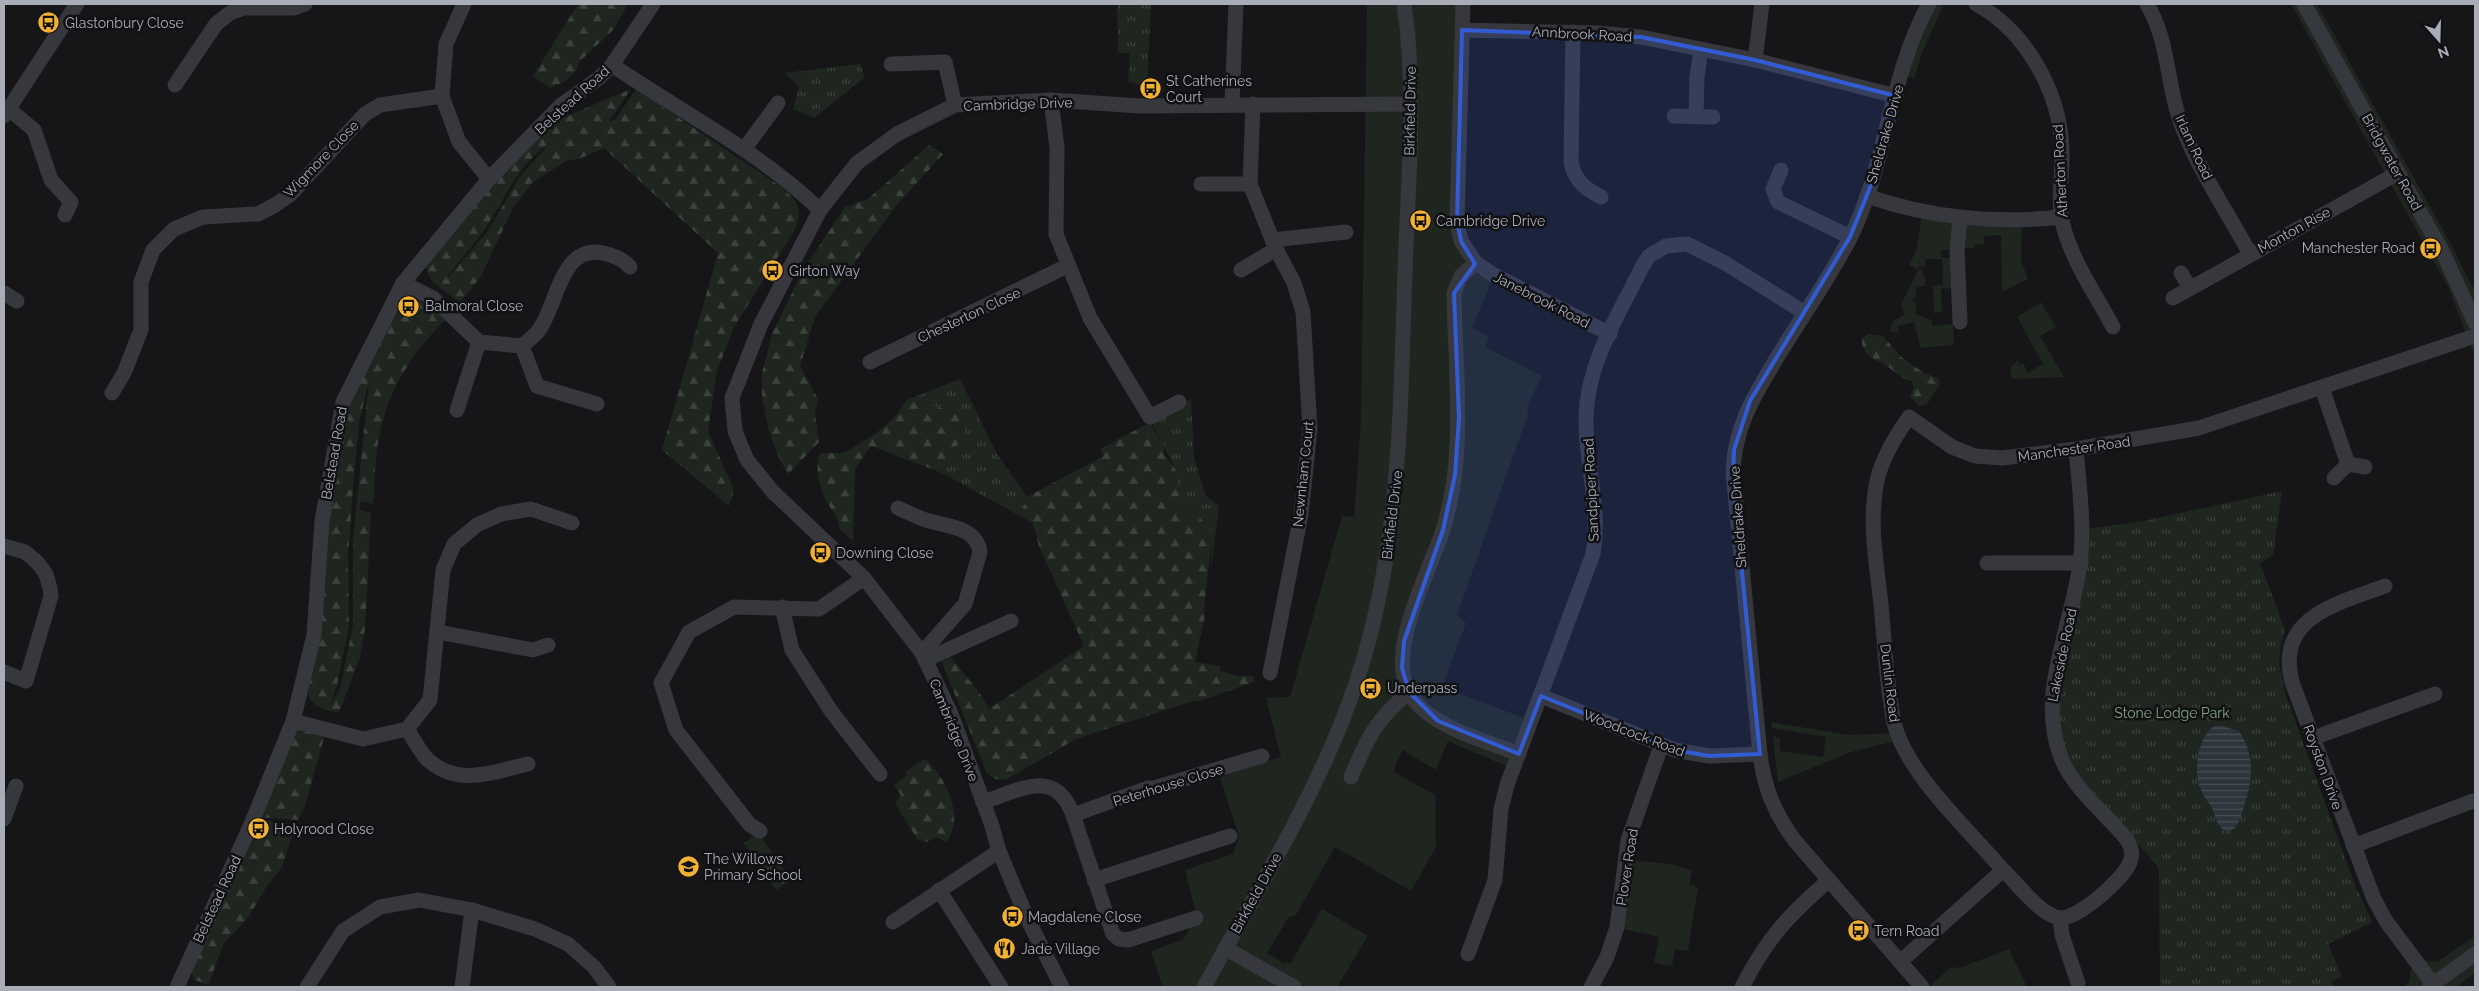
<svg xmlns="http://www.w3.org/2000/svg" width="2479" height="991" font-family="Raleway,sans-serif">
<defs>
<pattern id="forest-firs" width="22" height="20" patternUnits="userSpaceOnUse" patternTransform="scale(1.25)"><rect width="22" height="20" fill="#1e261f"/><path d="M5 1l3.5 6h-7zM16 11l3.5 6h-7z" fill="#3c433d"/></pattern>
<pattern id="park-tufts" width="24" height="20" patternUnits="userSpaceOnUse" patternTransform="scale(1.25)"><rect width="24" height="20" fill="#1e261f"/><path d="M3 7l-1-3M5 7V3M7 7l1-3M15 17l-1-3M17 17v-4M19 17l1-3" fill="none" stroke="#3c433d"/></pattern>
<pattern id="water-rules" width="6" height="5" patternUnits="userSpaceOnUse" patternTransform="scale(1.25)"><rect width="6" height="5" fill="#2c353c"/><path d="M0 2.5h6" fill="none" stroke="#485056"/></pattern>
</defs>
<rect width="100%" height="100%" fill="#161618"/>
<g fill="#1e261f">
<polygon points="1367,4 1463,4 1458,228 1492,274 1488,290 1472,328 1489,336 1485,347 1542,376 1529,403 1527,417 1457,615 1466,623 1442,687 1532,721 1513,769 1448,741 1436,770 1403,750 1396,763 1394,772 1435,795 1436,847 1411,891 1335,847 1296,915 1288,918 1267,953 1285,964 1287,962 1290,964 1322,909 1368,936 1337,987 1163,987 1151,951 1182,940 1197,917 1185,870 1233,854 1239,837 1220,777 1281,757 1266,698 1290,697 1342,516 1354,517 1361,419"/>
<polygon points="1929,4 1944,4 1922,53 1914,78 1902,75"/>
<polygon points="2291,4 2317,4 2452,246 2472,286 2475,288 2475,357 2448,287"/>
<polygon points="1923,211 2022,219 2021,260 2028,279 2002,292 2001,235 1984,236 1984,244 1974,245 1973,248 1941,250 1941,258 1952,258 1954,288 1941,289 1942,312 1934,313 1933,286 1943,285 1942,259 1925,259 1925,267 1919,266 1918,269 1922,270 1922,275 1925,275 1925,286 1916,287 1916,297 1913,298 1913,303 1916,303 1916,314 1931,320 1933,326 1953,324 1954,344 1952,345 1921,348 1914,322 1898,326 1899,331 1890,333 1892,322 1905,314 1901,305 1918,270 1909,265 1916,251"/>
<polygon points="2041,302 2056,327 2040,336 2064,377 2012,379 2010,368 2018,360 2020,365 2023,363 2028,373 2043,364 2017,317"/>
<polygon points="1771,722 1849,735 1897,733 1899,740 1851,752 1778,782 1773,736 1780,739 1780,751 1823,757 1826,737 1772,728"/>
<path d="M1634,861C1654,862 1674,863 1692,871L1689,885L1698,887L1688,951L1675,949L1672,966L1654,963L1659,937L1624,929Z"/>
<polygon points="2475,936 2475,973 2456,987 2404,987 2409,982 2411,968 2422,960 2437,962"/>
<polygon points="2009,949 2027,987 1929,987 1950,968 1962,967"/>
</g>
<g fill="url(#forest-firs)" fill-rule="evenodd">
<polygon points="578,4 628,4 613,30 579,62 576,71 564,82 550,88 533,76"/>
<path d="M631,89L609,121L615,120L636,89L780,186C798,202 804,208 794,231L734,327L717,371L708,431L734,490L729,506L662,450L718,253L604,148L581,158L566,161L533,182L513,208L480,278L460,302C439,286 426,285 425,256L529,132ZM549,144L519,178L488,231L445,281C456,263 473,247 485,229C505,199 517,165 549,144Z"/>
<polygon points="929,145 943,154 895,207 815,317 800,366 818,399 815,414 819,442 788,474 779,458 769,431 762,398 762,373 772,334 804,269 845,207 868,199"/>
<path d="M412,293L451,315C420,342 394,380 383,420C375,447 375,476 373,504L361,501L359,510L371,513L365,629L360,657L339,713C326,710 314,708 308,695L326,490L348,376C360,347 378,322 396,296ZM369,381L353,540V625L340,689L330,706L337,685L349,626L348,558L353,488L359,423Z"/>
<path d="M1868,334L1883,336L1900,356L1924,373L1938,378L1940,384L1927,404L1919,406L1910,396L1914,388L1912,381C1903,379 1898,375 1891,369C1881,360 1860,358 1862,338Z"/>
<path d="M907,400L955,411L965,432L942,473L871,446L855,469L853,541L839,529C839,518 834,514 828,504C820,491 814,468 820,453H844L875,434L893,419Z"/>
<path d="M1148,420L1163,444L1164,455L1175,468L1194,512L1209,526L1212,535L1204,608L1205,615L1195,662L1220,666V671L1239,676H1253L1254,682L1200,701H1193L1076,739L1009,778C999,781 995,780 987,773L937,651L944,649L979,692L989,709L1084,646L1039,546L1033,523L1020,516L1027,497L1104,456L1100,449L1149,423Z"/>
<polygon points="300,726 327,727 305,806 298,820 259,817 289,735"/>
<path d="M925,759C946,777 966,818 946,842L937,837L926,842L917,839L895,803L901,795L894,785L906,776V771Z"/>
<polygon points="257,820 296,824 282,867 267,886 247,919 224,943 208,985 195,980 191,972"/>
</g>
<g fill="url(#park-tufts)">
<polygon points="1117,4 1151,4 1147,86 1128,82 1130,53 1118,53"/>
<polygon points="860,64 865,77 814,118 793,109 799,87 785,73"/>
<polygon points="960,379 997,454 1027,497 1020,516 942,473 965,432 955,411 907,400"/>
<path d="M1191,399L1194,457L1206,496L1219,506L1211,568C1211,536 1217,522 1183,510L1175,468L1150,419Z"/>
<polygon points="2282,491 2273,555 2260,563 2285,630 2281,642 2279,664 2286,696 2355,885 2372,922 2328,944 2342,976 2331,982 2336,987 2160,987 2159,868 2071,769 2056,721 2086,529 2144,521"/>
<polygon points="758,833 791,880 776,890 744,843"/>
</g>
<path fill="url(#water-rules)" d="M2214,726H2222L2239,731C2255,755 2253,780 2244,806C2241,816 2239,827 2229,832C2216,828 2217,819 2212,808C2209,802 2204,797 2202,792C2192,773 2197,739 2214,726Z"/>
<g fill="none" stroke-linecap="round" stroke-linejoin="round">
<g stroke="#37383d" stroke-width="15">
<polyline points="464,4 446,44 442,96 459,142 489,179"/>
<path d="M1463,4L1457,221L1461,241L1476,263L1461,276L1454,293C1455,372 1467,453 1443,530C1429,573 1386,651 1409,692C1428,727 1484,740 1519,754"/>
<path d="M1976,4C2026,31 2060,92 2062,149C2063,174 2057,200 2063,225C2072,261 2096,295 2113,327"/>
<path d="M2147,4C2169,42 2166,78 2179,118C2193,161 2228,213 2250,254"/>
<polyline points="2304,4 2444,255 2475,323"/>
<polyline points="1462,30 1597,33 1641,37 1755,60 1896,96"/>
<path d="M1573,32L1571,161C1574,180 1584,188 1601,197"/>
<polyline points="1755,60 1762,4"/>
<polyline points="891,64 945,62 955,105"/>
<path d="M612,65C683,113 757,150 820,210"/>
<polyline points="175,85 216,24 230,13 244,8 294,8 305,4"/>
<polyline points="1051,100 1057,148 1056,234 1090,318 1150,417 1179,402"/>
<polyline points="1232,103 1236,4"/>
<polyline points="1253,104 1250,184 1276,249 1294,283 1303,312 1310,429 1301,515 1270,673"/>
<polyline points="10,110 34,130 51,180 71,202 65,215"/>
<polyline points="4,116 77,4"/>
<polyline points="1674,116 1713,117"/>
<polyline points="1696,117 1697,77 1701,49"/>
<polyline points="745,148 778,103"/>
<polyline points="1781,170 1773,189 1778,202 1850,237"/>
<polyline points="1201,184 1250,184"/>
<path d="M1867,196C1929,218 1997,224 2061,217"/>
<polyline points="1960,217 1957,249 1960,322"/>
<polyline points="1272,240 1346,232"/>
<polyline points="1476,263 1492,274 1610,334"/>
<polyline points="1241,270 1276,249"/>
<polyline points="2181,273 2190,288"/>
<polyline points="403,283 433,298 479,342 522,346 537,386 597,404"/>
<polyline points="4,293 17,301"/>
<polyline points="2173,298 2398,173"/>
<path d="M522,346C527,341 535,336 539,330C558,304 561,240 607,254C616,257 623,259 630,267"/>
<polyline points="870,362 1067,266"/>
<polyline points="2322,388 2348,464"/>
<polyline points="112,393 124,373 141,330 141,282 153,250 174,229 203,217 258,214 275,205 291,194 365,114 380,105 442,96"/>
<polyline points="457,410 479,342"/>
<polyline points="2334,478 2348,464 2365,467"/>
<path d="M898,508C907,512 915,516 923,519C944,527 976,525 980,552L965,604L922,653"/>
<polyline points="4,546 25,552 37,562 46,574 50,588 51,596 26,681 4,672"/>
<polyline points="1987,563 2081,563"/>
<path d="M2385,586C2336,604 2273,618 2293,685L2374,899L2386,921L2433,984"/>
<polyline points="782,607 792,650 831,711 880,774"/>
<polyline points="438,632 533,650 548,645"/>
<polyline points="925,660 1011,621"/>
<polyline points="1541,696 1675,750 1709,756 1760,754"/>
<polyline points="293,721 363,739 407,729 430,700 443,570 454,544 477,525 501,514 531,509 572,523"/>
<path d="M407,729C413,738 419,750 426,758C457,788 492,772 528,764"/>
<polyline points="2313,738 2435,694"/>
<path d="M1351,777C1367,739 1376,719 1409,692"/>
<path d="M983,802C1019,791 1055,766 1073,815L1148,788H1154L1262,756"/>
<polyline points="1073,815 1113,934 1119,939 1128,940 1196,918"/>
<polyline points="4,819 16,786"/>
<polyline points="760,831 750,825 676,730 661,683 689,632 734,607 819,609 864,578"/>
<polyline points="2353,846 2473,801"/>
<path d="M2003,870C2018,884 2040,915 2060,918L2062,935L2078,983"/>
<polyline points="1094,880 1230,836"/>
<polyline points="939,890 1001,987"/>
<path d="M2060,918C2078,919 2124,879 2130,862C2134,853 2130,844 2125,837C2106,815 2073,787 2062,760C2035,696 2072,628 2080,563C2085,526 2079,486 2076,449"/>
<polyline points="893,922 999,851"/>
<polyline points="1225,948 1294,987"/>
<path d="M1468,954L1495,880L1501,809L1507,785L1593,554C1601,508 1585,462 1586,417C1587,362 1620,313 1643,265L1649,256L1666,246L1687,244L1725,263L1805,313"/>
<path d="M1900,962L2003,870C1968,829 1907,774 1894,723C1886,684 1885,644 1881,605C1877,566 1869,525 1876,486C1880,461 1894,438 1909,417L1952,447L1975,456L2002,458L2076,449L2199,428L2475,336"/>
<polyline points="177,987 252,822 293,721 314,635 322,521 343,402 403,283 489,179 561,105 599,78 612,65 653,4"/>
<polyline points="307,987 343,931 380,907 419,900 472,910 535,929 568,944 594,967 609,987"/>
<polyline points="462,987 472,910"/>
<polyline points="1062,987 1027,918 999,851 992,826 951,714 922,653 864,578 773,492 747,460 735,431 732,398 761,324 820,210 857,163 897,134 955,105 1051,100 1140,106 1411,104"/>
<path d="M1204,987C1255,894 1312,803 1349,703C1401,564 1400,417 1405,271C1408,182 1417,92 1404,4"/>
<polyline points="1591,987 1607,957 1617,927 1628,840 1661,746"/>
<path d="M1742,987C1768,937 1787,917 1829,880"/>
<path d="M1922,987L1795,841C1775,814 1764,788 1760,754L1733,473C1734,425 1757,391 1781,351C1804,314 1830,277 1850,238C1887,164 1889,76 1929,4"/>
<polyline points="2429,987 2475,954"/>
</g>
</g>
<path fill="#325cd3" fill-opacity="0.2" stroke="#325cd3" stroke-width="4" stroke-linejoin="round" d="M1462,30L1641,37L1755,60L1896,96L1871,185L1850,237L1750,401L1734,450L1733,481L1760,754L1709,756L1675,750L1541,696L1519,754L1438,721L1409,692L1402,668L1404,641L1443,530L1455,475L1459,418L1454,293L1475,264L1461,241L1457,221Z"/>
<defs>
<symbol id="bus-disc" viewBox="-11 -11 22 22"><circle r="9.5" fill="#f2b134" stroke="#111113"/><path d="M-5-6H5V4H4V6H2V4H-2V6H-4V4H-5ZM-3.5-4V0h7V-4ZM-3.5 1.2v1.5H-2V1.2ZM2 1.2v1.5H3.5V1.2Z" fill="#111"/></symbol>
<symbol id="school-disc" viewBox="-11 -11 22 22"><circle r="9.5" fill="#f2b134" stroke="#111113"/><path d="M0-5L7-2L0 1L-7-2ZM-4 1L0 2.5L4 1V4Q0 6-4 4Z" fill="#111"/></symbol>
<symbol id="restaurant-disc" viewBox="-11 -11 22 22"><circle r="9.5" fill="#f2b134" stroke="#111113"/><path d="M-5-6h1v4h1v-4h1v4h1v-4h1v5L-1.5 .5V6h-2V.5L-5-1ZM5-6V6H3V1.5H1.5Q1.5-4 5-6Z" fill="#111"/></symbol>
</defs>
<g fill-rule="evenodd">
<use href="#bus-disc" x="36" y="10" width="25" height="25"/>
<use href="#bus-disc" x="1138" y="76" width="25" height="25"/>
<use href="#bus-disc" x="1408" y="208" width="25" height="25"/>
<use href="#bus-disc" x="2418" y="236" width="25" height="25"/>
<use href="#bus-disc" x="760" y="258" width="25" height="25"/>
<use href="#bus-disc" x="396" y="294" width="25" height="25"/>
<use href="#bus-disc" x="808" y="540" width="25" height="25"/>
<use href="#bus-disc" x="1358" y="676" width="25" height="25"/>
<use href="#bus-disc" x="246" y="816" width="25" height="25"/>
<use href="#school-disc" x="676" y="854" width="25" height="25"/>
<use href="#bus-disc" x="1000" y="904" width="25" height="25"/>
<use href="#bus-disc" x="1846" y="918" width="25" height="25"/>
<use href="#restaurant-disc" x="992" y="936" width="25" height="25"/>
</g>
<g text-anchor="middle" stroke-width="5" stroke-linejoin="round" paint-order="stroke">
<g font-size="14" fill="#a8adb8" stroke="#111113" text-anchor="start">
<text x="65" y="28">Glastonbury Close</text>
<text x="1166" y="86">St Catherines<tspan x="1166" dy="16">Court</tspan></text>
<text x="1436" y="226">Cambridge Drive</text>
<text x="2415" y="253" text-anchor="end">Manchester Road</text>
<text x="789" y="276">Girton Way</text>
<text x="425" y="311">Balmoral Close</text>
<text x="836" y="558">Downing Close</text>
<text x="1387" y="693">Underpass</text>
<text x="274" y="834">Holyrood Close</text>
<text x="704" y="864">The Willows<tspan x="704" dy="16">Primary School</tspan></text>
<text x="1028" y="922">Magdalene Close</text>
<text x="1874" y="936">Tern Road</text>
<text x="1021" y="954">Jade Village</text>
</g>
<g font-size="14" fill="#a8adb8" stroke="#111113">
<text transform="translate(1582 34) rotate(3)" y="5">Annbrook Road</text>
<text transform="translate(572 100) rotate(-42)" y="5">Belstead Road</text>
<text transform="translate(1018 104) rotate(-2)" y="5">Cambridge Drive</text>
<text transform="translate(1410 111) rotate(-89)" y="5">Birkfield Drive</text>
<text transform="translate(1885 134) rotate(-74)" y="5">Sheldrake Drive</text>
<text transform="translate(2194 147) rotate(65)" y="5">Irlam Road</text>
<text transform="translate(321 159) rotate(-46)" y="5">Wigmore Close</text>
<text transform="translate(2392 162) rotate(61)" y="5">Bridgwater Road</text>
<text transform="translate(2060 171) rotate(-93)" y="5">Atherton Road</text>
<text transform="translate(2294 230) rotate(-29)" y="5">Monton Rise</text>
<text transform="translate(1542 300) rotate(27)" y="5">Janebrook Road</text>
<text transform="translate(969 315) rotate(-25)" y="5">Chesterton Close</text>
<text transform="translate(2074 449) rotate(-8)" y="5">Manchester Road</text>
<text transform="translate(334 453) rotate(-80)" y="5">Belstead Road</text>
<text transform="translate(1303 474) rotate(-84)" y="5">Newnham Court</text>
<text transform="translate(1591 490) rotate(-93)" y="5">Sandpiper Road</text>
<text transform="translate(1392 515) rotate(-83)" y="5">Birkfield Drive</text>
<text transform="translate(1738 517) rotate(-94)" y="5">Sheldrake Drive</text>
<text transform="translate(2062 655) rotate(-78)" y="5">Lakeside Road</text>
<text transform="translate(1890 683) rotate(83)" y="5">Dunlin Road</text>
<text transform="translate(954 730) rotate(68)" y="5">Cambridge Drive</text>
<text transform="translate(1634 733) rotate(21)" y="5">Woodcock Road</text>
<text transform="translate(2323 767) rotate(70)" y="5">Royston Drive</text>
<text transform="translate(1168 785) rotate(-17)" y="5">Peterhouse Close</text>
<text transform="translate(1627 867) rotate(-81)" y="5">Plover Road</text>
<text transform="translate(1256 893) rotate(-61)" y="5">Birkfield Drive</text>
<text transform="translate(217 899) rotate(-65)" y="5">Belstead Road</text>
</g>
<g font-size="14" fill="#7fa381" stroke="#111113">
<text x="2172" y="718">Stone Lodge Park</text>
</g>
</g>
<rect width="2479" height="991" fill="none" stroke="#a8adb8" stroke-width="10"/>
<g transform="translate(2439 40) rotate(160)" stroke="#111113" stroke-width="4" paint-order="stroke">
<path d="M0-4L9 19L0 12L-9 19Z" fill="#a8adb8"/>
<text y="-8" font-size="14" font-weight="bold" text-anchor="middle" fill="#a8adb8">N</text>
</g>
</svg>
